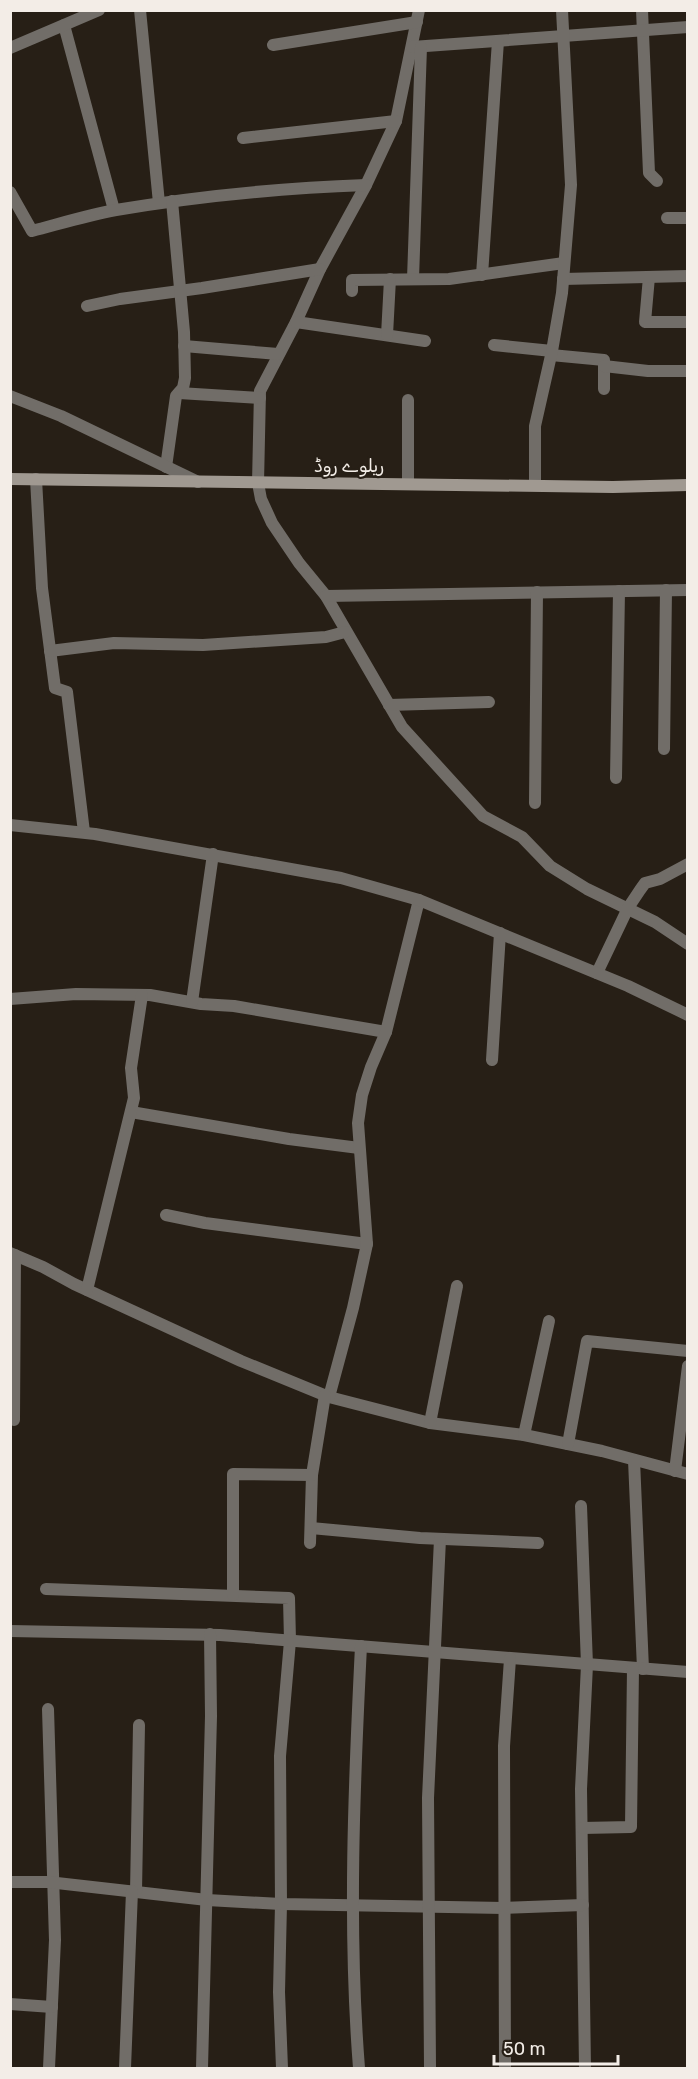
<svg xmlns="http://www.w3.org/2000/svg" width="698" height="2079" font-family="Rubik,'Noto Sans Arabic',sans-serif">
<rect width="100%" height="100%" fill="#271f16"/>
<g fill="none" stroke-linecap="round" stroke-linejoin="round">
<g stroke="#716d68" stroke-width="12">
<polyline points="140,10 159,203"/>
<polyline points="419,10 396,121 366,185 320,269 296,322 260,391 258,483 261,499 272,523 299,563 326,596 402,727 483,816 522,837 550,866 587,889 655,922 688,944"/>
<polyline points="642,10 649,173 657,181"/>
<polyline points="64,25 114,210"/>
<polyline points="273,45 417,22"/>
<polyline points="412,47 688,27"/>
<polyline points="10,48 99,10"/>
<polyline points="243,138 396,121"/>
<path d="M10,192L32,231C59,224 88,215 116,210C199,196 282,188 366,185"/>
<polyline points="667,218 688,218"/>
<polyline points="482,275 498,41"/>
<polyline points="649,277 645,322 688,322"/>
<polyline points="413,279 421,47"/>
<polyline points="563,279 688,276"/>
<polyline points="352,291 352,280 449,279 564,263"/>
<polyline points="87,306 120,299 202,288 320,269"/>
<polyline points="296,322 425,341"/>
<polyline points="387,335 390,279"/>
<polyline points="494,345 552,351"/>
<polyline points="184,346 278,354"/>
<polyline points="551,355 604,360 604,389"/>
<polyline points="604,366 648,371 688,371"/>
<polyline points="179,393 260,398"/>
<polyline points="408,400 408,484"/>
<polyline points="166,467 176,396 183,388 185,378 184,332 172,201"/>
<polyline points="36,479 42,588 55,688 67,692 84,832"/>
<polyline points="535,485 535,426 552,351 562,293 571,185 562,10"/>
<polyline points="326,596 688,590"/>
<polyline points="50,651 114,643 203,645 326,637 345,632"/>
<polyline points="389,705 489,702"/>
<polyline points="664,749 666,590"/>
<polyline points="616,778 619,591"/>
<polyline points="535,803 537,592"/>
<polyline points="597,973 628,908 640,890 645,883 660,879 688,864"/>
<polyline points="10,999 76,994 150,995 201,1004 234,1006 386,1032"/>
<polyline points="192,1002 213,854"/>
<polyline points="492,1060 500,933"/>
<polyline points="131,1112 289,1139 359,1148"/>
<polyline points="166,1215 205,1223 367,1244"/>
<polyline points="10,1253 43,1267 74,1284 241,1361 329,1397 430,1423 524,1435 602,1451 688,1474"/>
<polyline points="87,1290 134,1098 131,1068 142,995"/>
<polyline points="329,1397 353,1308 367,1244 358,1123 362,1095 371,1067 386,1032 419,900"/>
<polyline points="14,1420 15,1255"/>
<polyline points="430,1423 457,1286"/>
<polyline points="524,1435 549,1321"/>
<polyline points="568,1444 587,1341 688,1351"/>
<polyline points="634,1460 643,1669"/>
<polyline points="675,1471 688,1366"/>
<polyline points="581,1506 587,1665 581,1789 585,2068"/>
<polyline points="311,1528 420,1538 538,1543"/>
<polyline points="310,1543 312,1475 325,1395"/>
<polyline points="46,1589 289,1598 290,1641 280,1756 281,1904 279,1992 282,2068"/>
<polyline points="233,1595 233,1474 312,1475"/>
<polyline points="10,1631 220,1635 688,1672"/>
<polyline points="48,1709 55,1940 49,2068"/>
<polyline points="582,1828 631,1827 633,1668"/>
<polyline points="10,1882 48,1882 207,1900 281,1904 504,1908 583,1905"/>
<polyline points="136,1892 139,1725"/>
<polyline points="10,2004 52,2007"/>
<polyline points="125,2068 132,1891"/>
<polyline points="202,2068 211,1716 210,1634"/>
<path d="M359,2068C348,1928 354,1787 361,1646"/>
<polyline points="430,2068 428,1798 440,1539"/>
<polyline points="505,2068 504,1746 510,1659"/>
</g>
<g stroke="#716d68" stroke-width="12">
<polyline points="10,396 61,416 198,482"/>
<polyline points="10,825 95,834 341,878 419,900 628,986 688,1015"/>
</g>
<polyline stroke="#a09991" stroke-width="12" points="10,479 613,487 688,485"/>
</g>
<g text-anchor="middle" stroke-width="4.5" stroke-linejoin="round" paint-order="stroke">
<g font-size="18" fill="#f3ede7" stroke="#271f16">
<text x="349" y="472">ریلوے روڈ</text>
</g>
</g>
<rect width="698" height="2079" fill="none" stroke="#f3ede7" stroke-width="24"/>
<path d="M494 2055v9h124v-9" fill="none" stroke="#f3ede7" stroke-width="3"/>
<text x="503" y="2055" font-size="18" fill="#f3ede7" stroke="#271f16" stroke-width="4.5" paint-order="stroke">50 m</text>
</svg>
